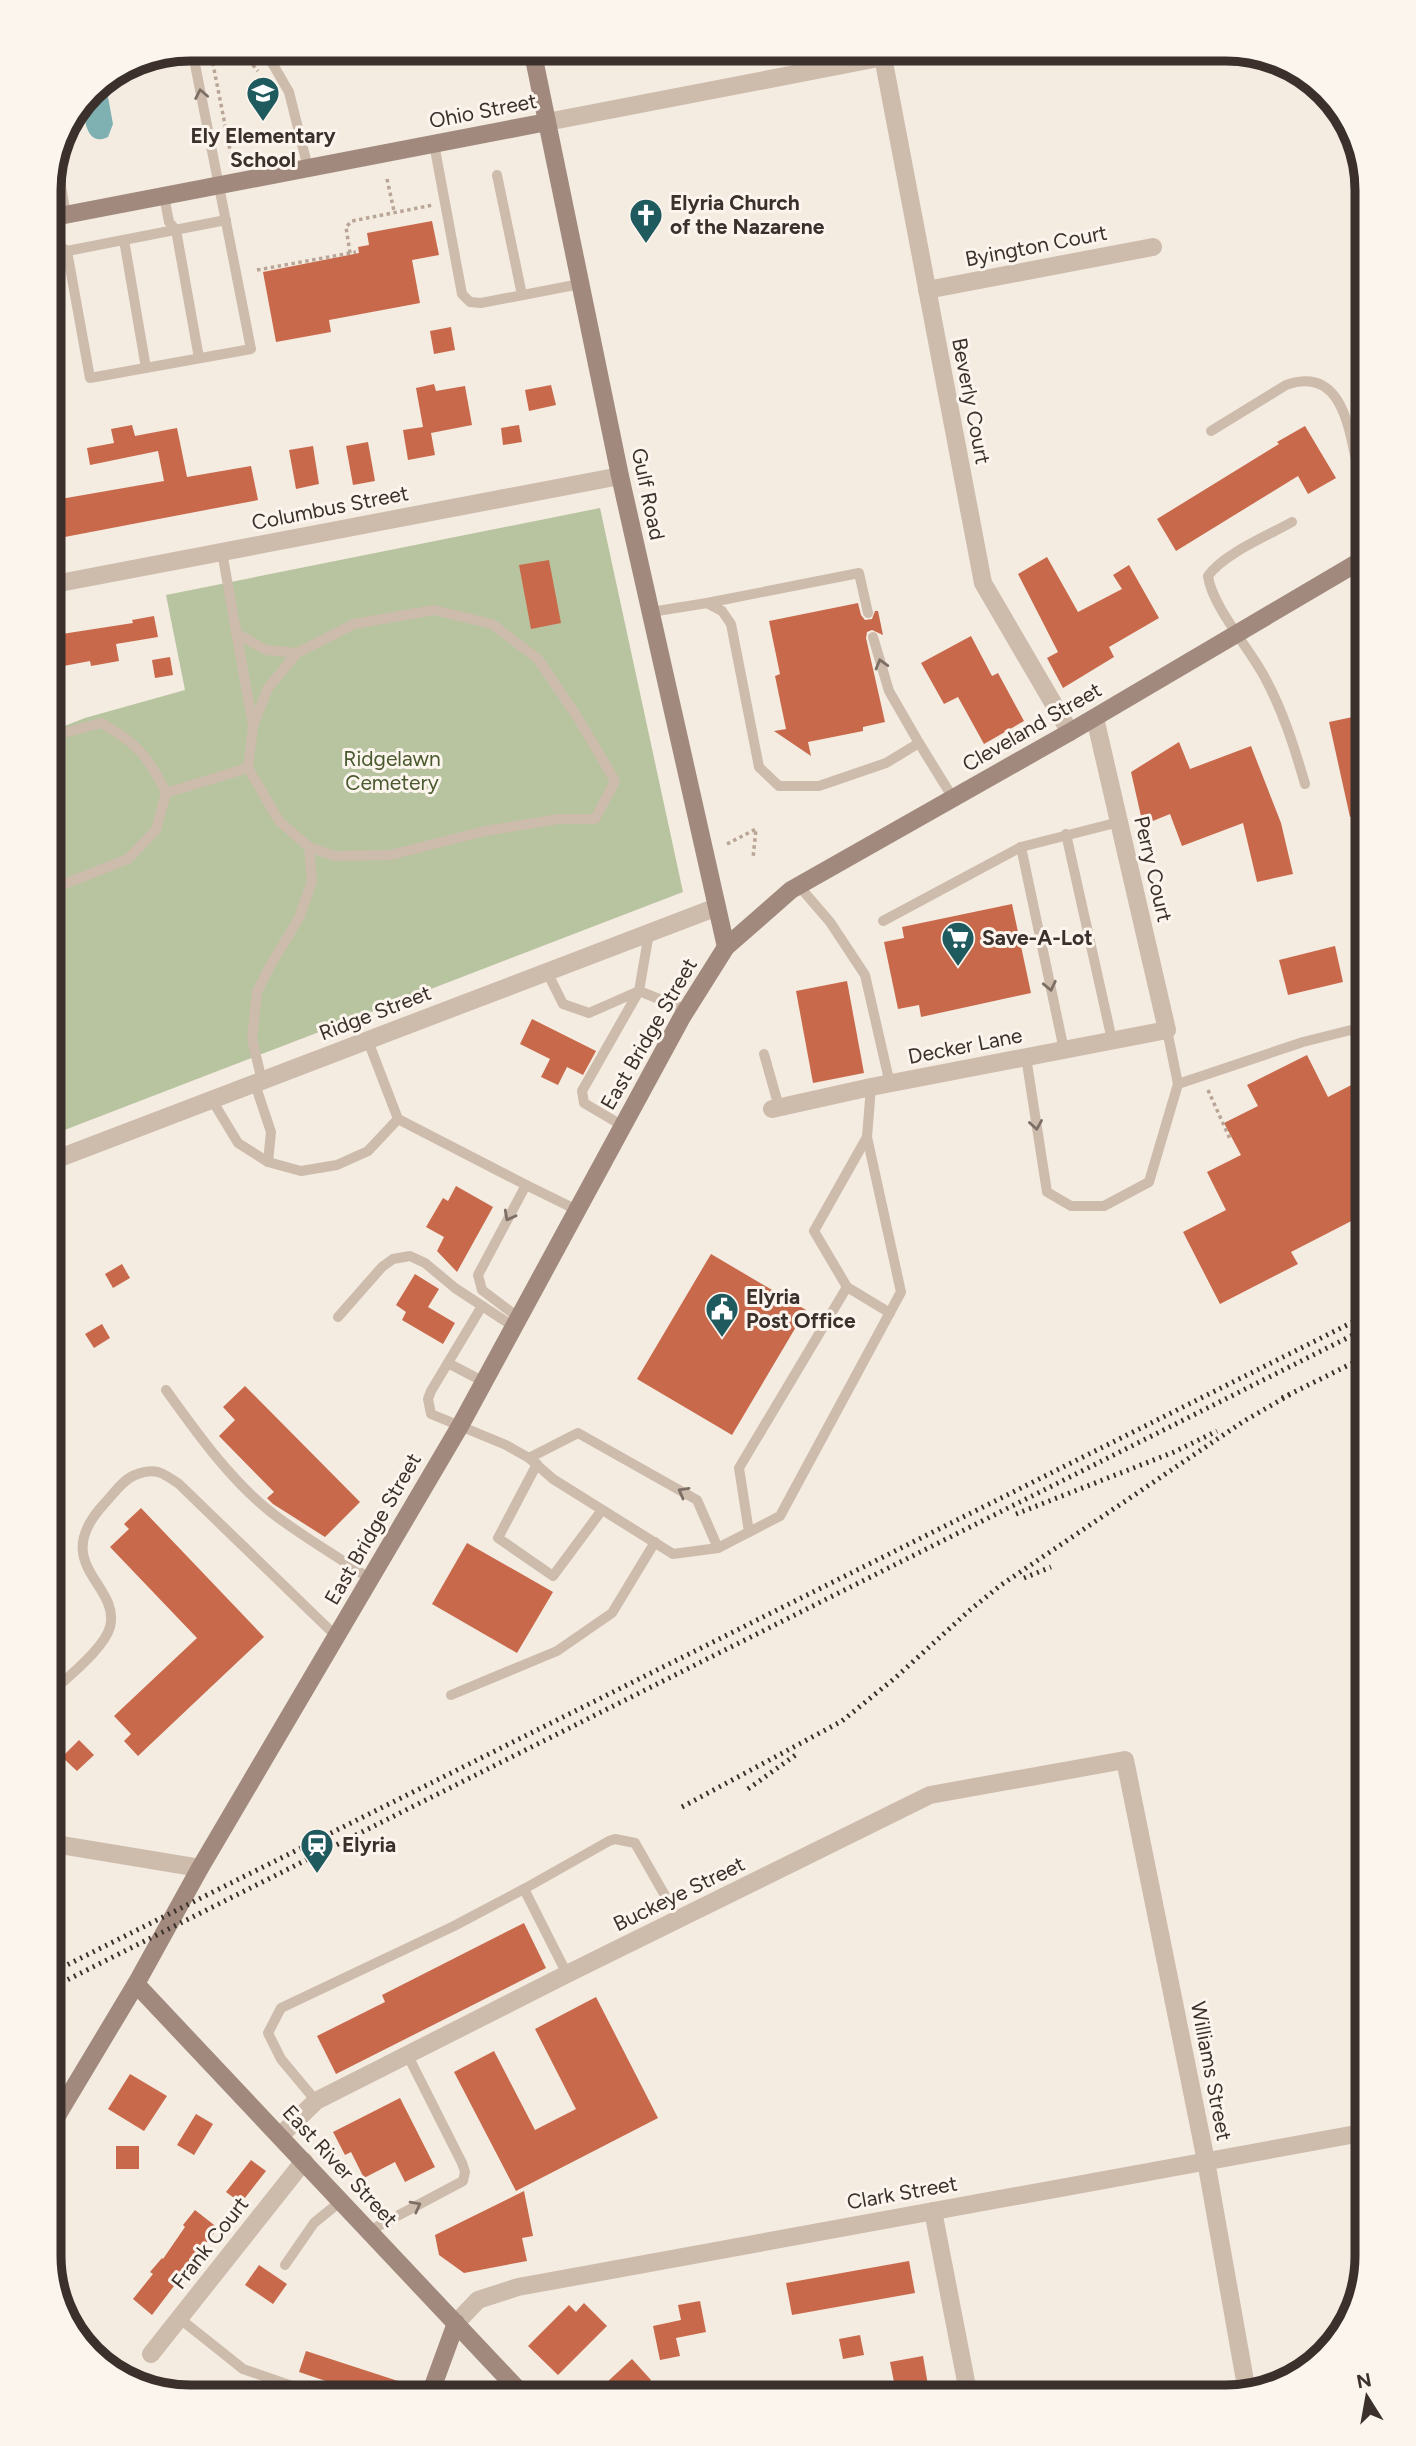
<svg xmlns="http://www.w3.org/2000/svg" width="1416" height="2446" font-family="Figtree,sans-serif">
<rect width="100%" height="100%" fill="#f4ebe1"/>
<polygon fill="#b8c4a0" points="600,508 683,892 49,1136 49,732 85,718 185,690 166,595"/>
<path fill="#7fb0b2" d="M105,81L113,124L108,137C86,148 85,118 81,103L91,90Z"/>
<g fill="#c8694b">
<polygon points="432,221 439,255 412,260 420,303 329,320 331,332 276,342 263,272 359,253 358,247 369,245 367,233"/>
<polygon points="451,327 455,350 434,354 430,331"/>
<polygon points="434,384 436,391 465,386 472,425 431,433 435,455 408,460 403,430 423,427 416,388"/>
<polygon points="551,385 556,405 529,411 525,390"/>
<polygon points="132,425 135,436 177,428 187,477 251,466 258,500 49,540 49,501 164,481 158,451 90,465 87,448 114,443 111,429"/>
<polygon points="519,425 522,442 503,445 501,428"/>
<polygon points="1305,426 1336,478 1308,494 1298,476 1176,551 1157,519 1279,444 1277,442"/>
<polygon points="368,442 375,481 353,485 346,446"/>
<polygon points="313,446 319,484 296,489 289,450"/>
<polygon points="1047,557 1078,612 1122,589 1113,575 1129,565 1159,618 1109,647 1114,657 1063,688 1047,658 1058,652 1018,574"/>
<polygon points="549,560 561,623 531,629 519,565"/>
<polygon points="858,603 861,615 865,620 872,619 875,611 878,611 883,635 872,630 867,632 866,638 885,722 863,727 863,731 808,742 811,756 774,731 786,729 775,676 780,674 769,621"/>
<polygon points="154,616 158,637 116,644 119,661 91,666 90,661 58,667 56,659 54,659 53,656 49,657 49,636 133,623 132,620"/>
<polygon points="971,636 992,676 998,673 1024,721 984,744 958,697 944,704 921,663"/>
<polygon points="170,657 173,675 155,678 152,660"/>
<polygon points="1367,714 1367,813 1350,817 1329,722"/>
<polygon points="1179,742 1190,769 1251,746 1281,823 1293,874 1257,882 1243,823 1182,846 1170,814 1143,825 1131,772"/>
<polygon points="1012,904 1031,993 921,1017 919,1005 898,1009 884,942 904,938 902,927"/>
<polygon points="1335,946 1343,982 1288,995 1279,960"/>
<polygon points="847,981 864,1073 813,1083 796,991"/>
<polygon points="532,1019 596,1051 583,1075 567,1067 558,1085 541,1077 550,1059 520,1044"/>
<polygon points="1307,1055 1328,1097 1367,1077 1367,1213 1291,1252 1298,1264 1220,1304 1183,1232 1226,1210 1207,1172 1241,1155 1224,1123 1258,1106 1247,1085"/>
<polygon points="456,1186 493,1207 457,1272 437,1251 444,1237 426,1227 443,1198 448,1201"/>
<polygon points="711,1254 806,1310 732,1435 637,1379"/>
<polygon points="122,1264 130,1278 113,1288 105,1274"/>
<polygon points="415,1274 439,1289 428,1307 455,1323 443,1344 402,1320 406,1312 396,1305"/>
<polygon points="102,1324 110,1338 94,1348 85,1334"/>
<polygon points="245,1386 360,1502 325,1537 273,1504 267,1498 274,1492 219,1436 235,1420 223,1407"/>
<polygon points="141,1508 264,1637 138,1756 124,1741 131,1734 114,1716 197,1638 110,1547 129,1529 124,1524"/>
<polygon points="467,1543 553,1592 517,1653 432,1604"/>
<polygon points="79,1740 94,1755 77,1771 62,1757"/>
<polygon points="524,1923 546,1968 336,2074 317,2036 385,2002 382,1995"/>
<polygon points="596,1997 658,2118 516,2191 454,2072 494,2051 535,2130 576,2109 535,2029"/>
<polygon points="130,2074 167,2096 144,2131 108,2109"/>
<polygon points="400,2098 435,2167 405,2182 395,2162 364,2178 351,2152 345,2155 333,2132"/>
<polygon points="196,2114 213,2124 194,2155 177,2145"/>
<rect x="116" y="2146" width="23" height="23"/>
<polygon points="251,2160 266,2171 241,2203 226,2192"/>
<polygon points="524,2191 533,2236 522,2238 527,2261 464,2273 439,2255 435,2235"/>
<polygon points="195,2210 218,2228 152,2315 133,2299 153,2274 150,2272 162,2258 163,2259 185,2227 183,2225"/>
<polygon points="909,2261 915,2293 792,2315 786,2283"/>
<polygon points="259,2265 287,2284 273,2304 245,2285"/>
<polygon points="700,2301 706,2332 676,2338 680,2356 660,2360 653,2326 681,2320 678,2305"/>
<polygon points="584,2303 607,2326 558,2375 528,2346 569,2305 576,2312"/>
<polygon points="860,2335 864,2355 843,2359 839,2339"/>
<polygon points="306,2351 398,2381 393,2397 373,2397 299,2372"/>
<polygon points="923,2356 930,2397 897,2397 890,2362"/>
<polygon points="632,2359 651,2380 633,2397 591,2397"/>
</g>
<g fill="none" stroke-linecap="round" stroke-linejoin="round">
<g stroke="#b9a596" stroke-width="3.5" stroke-dasharray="3.5 3.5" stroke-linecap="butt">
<polyline points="210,49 231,155"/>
<polyline points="239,49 258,71"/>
<polyline points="387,179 394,211"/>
<polyline points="350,253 346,227 352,221 433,205"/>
<polyline points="257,270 356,252"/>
<polyline points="727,844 756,829 753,858"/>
<polyline points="1208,1090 1230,1139"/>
</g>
<g stroke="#cdbbac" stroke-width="10">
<polyline points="264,49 289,92 308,168"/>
<polyline points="434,144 462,294 470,302 481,303 580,284"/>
<polyline points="56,157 66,215"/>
<polyline points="497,175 522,295"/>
<polyline points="164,196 169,222 176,230 199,358"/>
<polyline points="52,217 56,243 67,251 90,378 251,349 192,49"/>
<polyline points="124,240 146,368"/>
<polyline points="67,251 226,220"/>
<path d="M1211,431L1286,385C1339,366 1348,422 1356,460C1359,476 1363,492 1367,508"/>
<path d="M1292,522C1269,535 1223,554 1208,576C1212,606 1249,648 1264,676C1283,711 1294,746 1305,784"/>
<polyline points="222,552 253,726 248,768 279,821 309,847 335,856 391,855 485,831 559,819 595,819 615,781 578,718 538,659 492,624 434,610 354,624 297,653 268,688 253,726"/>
<polyline points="707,603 859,573 868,613"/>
<polyline points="651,612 707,603 722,611 731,624 759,767 779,786 819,786 886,763 919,743 953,798"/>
<polyline points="236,633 266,650 297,653"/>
<polyline points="873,637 889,691 919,743"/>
<polyline points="166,793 248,768"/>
<polyline points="1066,834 1112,1040"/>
<polyline points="1021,847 1064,1050"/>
<polyline points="799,886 830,922 865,975 890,1084"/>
<path d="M49,890L128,859L156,830L166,793C149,757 136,742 101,723L49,737"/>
<polyline points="883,921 1021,847 1119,822"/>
<polyline points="547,972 563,1004 589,1013 639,991 687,1010"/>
<polyline points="1167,1030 1178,1084 1303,1042 1367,1026"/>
<polyline points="368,1041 398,1119 526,1185"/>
<polyline points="764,1054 779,1107"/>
<polyline points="1026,1057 1047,1192 1071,1206 1104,1206 1149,1182 1178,1084"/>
<polyline points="262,1081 252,1039 257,992 270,966 299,918 312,881 309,847"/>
<polyline points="255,1084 271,1132 268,1162"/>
<polyline points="212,1100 238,1143 268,1162 301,1171 337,1165 368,1151 398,1119"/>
<polyline points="623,1126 584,1103 582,1091 639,991 649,933"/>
<polyline points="847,1287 814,1231 867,1137"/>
<polyline points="482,1306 431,1391 428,1399 431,1414 506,1445 529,1458 553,1479 673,1554 718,1548 780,1516 901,1292 867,1137 871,1087"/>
<polyline points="338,1317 382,1267 393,1259 410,1256 425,1263 455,1288 514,1327"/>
<polyline points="519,1318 482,1290 478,1275 526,1185 577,1210"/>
<polyline points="448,1363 484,1382"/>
<path d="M166,1390C197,1433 230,1480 272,1513C303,1537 339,1557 371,1580"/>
<polyline points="529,1458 578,1433 697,1500 718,1548"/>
<polyline points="537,1464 498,1538 553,1576 602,1510"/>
<polyline points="749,1532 739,1468 847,1287 890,1313"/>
<path d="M49,1695C66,1678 104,1649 110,1627C121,1584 48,1565 104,1504C113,1495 122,1480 135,1475C155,1467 162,1472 179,1484L337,1637"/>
<polyline points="451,1695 557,1651 612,1613 655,1542"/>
<polyline points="524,1889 609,1841 615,1839 635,1843 679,1920"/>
<polyline points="316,2101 281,2059 268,2033 281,2008 454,1926 524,1889 567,1974"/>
<polyline points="369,2231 463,2181 465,2172 462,2163 407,2054"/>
<polyline points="285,2265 314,2223 341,2201"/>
<polyline points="179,2318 243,2369 324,2397"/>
</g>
<g stroke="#cdbbac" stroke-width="18">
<polyline points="883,57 983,583 1070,732"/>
<polyline points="547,122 925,49"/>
<polyline points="927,290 1153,247"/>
<polyline points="49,585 620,476"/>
<polyline points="772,1109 871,1087 1167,1030 1095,718"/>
<polyline points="49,1162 717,907"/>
<polyline points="49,1843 200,1868"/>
<polyline points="280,2136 316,2101 567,1974 930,1795 1125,1760 1206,2161 1247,2392"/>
<polyline points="933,2211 969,2397"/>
<polyline points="456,2323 478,2300 518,2287 1367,2132"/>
<polyline points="151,2354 304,2161"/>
</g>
<g stroke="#a18a7d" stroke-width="18">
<polyline points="532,49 620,476 726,947"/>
<polyline points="49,218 547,122"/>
<polyline points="136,1984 525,2397"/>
<polyline points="49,2129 136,1984 200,1868 460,1426 682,1017 726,947 791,890 1070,732 1367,557"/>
<polyline points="429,2397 456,2323"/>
</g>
<g stroke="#3b302b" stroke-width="5" stroke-dasharray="2 5" stroke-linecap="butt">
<polyline points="1282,1398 1367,1356"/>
<polyline points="1016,1514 1174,1452 1217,1431"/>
<polyline points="1024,1578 1051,1567"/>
<polyline points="748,1789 797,1754"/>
<polyline points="682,1807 842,1721 895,1678 970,1610 1001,1585 1244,1421 1291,1394"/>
<polyline points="49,1974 1367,1315"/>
<polyline points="49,1989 1367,1328"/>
</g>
</g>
<defs><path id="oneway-chevron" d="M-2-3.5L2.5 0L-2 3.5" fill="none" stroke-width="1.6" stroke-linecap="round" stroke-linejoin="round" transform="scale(1.75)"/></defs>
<g stroke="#7d6f65">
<use href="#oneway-chevron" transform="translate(201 94) rotate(-101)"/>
<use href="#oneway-chevron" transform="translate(881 664) rotate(-106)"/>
<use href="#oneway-chevron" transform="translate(1050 986) rotate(78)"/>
<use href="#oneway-chevron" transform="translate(1036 1125) rotate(81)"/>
<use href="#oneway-chevron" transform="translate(509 1216) rotate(118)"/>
<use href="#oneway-chevron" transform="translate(683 1492) rotate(-151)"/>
<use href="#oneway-chevron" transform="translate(416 2206) rotate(-28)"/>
</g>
<defs>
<symbol id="school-pin" viewBox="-11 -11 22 30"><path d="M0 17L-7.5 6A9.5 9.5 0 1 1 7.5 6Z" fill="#1f5a5e" stroke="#fbf5ee"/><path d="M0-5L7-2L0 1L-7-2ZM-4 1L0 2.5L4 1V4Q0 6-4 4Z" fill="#fff"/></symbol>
<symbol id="church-pin" viewBox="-11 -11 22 30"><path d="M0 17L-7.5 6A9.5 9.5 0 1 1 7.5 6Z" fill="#1f5a5e" stroke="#fbf5ee"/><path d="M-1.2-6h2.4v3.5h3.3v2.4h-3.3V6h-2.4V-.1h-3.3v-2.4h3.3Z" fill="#fff"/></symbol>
<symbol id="supermarket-pin" viewBox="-11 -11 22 30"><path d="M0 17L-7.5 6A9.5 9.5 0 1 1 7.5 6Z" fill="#1f5a5e" stroke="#fbf5ee"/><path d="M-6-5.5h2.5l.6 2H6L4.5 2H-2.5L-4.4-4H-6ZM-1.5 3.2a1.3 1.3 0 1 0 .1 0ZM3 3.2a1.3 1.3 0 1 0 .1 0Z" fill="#fff"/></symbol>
<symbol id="civic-pin" viewBox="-11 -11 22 30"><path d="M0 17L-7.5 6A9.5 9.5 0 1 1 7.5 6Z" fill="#1f5a5e" stroke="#fbf5ee"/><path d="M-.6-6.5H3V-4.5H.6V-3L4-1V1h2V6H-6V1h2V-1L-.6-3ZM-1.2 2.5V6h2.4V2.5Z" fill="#fff"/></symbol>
<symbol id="station-pin" viewBox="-11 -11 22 30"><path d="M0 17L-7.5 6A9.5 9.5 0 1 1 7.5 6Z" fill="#1f5a5e" stroke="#fbf5ee"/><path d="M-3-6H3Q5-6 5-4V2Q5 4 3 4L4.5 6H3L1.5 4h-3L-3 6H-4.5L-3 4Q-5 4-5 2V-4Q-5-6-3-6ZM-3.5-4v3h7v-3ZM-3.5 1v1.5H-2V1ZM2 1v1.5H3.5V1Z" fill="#fff"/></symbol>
</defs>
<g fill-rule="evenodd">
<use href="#school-pin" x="244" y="74" width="38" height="52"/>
<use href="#church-pin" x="627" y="196" width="38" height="52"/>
<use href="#supermarket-pin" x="939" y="919" width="38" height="52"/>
<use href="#civic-pin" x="703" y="1290" width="38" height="52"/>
<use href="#station-pin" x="298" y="1826" width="38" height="52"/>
</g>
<g text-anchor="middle" stroke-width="6" stroke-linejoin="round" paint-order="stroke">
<g font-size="21" fill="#3b302b" stroke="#fbf5ee">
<text transform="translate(483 111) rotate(-11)" y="7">Ohio Street</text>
<text transform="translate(1036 246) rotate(-11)" y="7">Byington Court</text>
<text transform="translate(971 401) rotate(79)" y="7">Beverly Court</text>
<text transform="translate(648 494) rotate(78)" y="7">Gulf Road</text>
<text transform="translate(330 508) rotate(-11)" y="7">Columbus Street</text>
<text transform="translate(1032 727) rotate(-30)" y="7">Cleveland Street</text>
<text transform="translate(1153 869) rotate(77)" y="7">Perry Court</text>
<text transform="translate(375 1013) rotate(-21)" y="7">Ridge Street</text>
<text transform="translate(649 1034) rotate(-60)" y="7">East Bridge Street</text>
<text transform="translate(965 1046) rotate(-11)" y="7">Decker Lane</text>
<text transform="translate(373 1529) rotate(-60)" y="7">East Bridge Street</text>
<text transform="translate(679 1894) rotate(-26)" y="7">Buckeye Street</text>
<text transform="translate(1211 2071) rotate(79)" y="7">Williams Street</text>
<text transform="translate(340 2166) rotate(47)" y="7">East River Street</text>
<text transform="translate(902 2193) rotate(-10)" y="7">Clark Street</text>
<text transform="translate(210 2243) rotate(-52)" y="7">Frank Court</text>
</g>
<g font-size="21" font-weight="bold" fill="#3b302b" stroke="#fbf5ee" text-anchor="start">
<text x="263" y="143" text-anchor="middle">Ely Elementary<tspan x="263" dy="24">School</tspan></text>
<text x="670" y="210">Elyria Church<tspan x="670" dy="24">of the Nazarene</tspan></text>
<text x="982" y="945">Save-A-Lot</text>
<text x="746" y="1304">Elyria<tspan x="746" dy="24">Post Office</tspan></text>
<text x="342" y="1852">Elyria</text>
</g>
<g font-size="21" fill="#4a5a2e" stroke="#fbf5ee">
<text x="392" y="766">Ridgelawn<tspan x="392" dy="24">Cemetery</tspan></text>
</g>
</g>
<path d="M0 0H1416V2446H0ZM190 61H1226A129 129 0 0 1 1355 190V2256A129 129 0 0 1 1226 2385H190A129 129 0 0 1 61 2256V190A129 129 0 0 1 190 61Z" fill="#fbf5ee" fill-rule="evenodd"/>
<path fill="none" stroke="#3b302b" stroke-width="9" d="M190 61H1226A129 129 0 0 1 1355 190V2256A129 129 0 0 1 1226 2385H190A129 129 0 0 1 61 2256V190A129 129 0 0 1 190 61Z"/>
<g transform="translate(1367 2397) rotate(349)" stroke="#fbf5ee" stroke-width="5" paint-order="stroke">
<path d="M0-5L12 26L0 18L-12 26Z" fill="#3b302b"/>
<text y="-10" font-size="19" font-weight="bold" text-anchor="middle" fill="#3b302b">N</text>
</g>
</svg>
